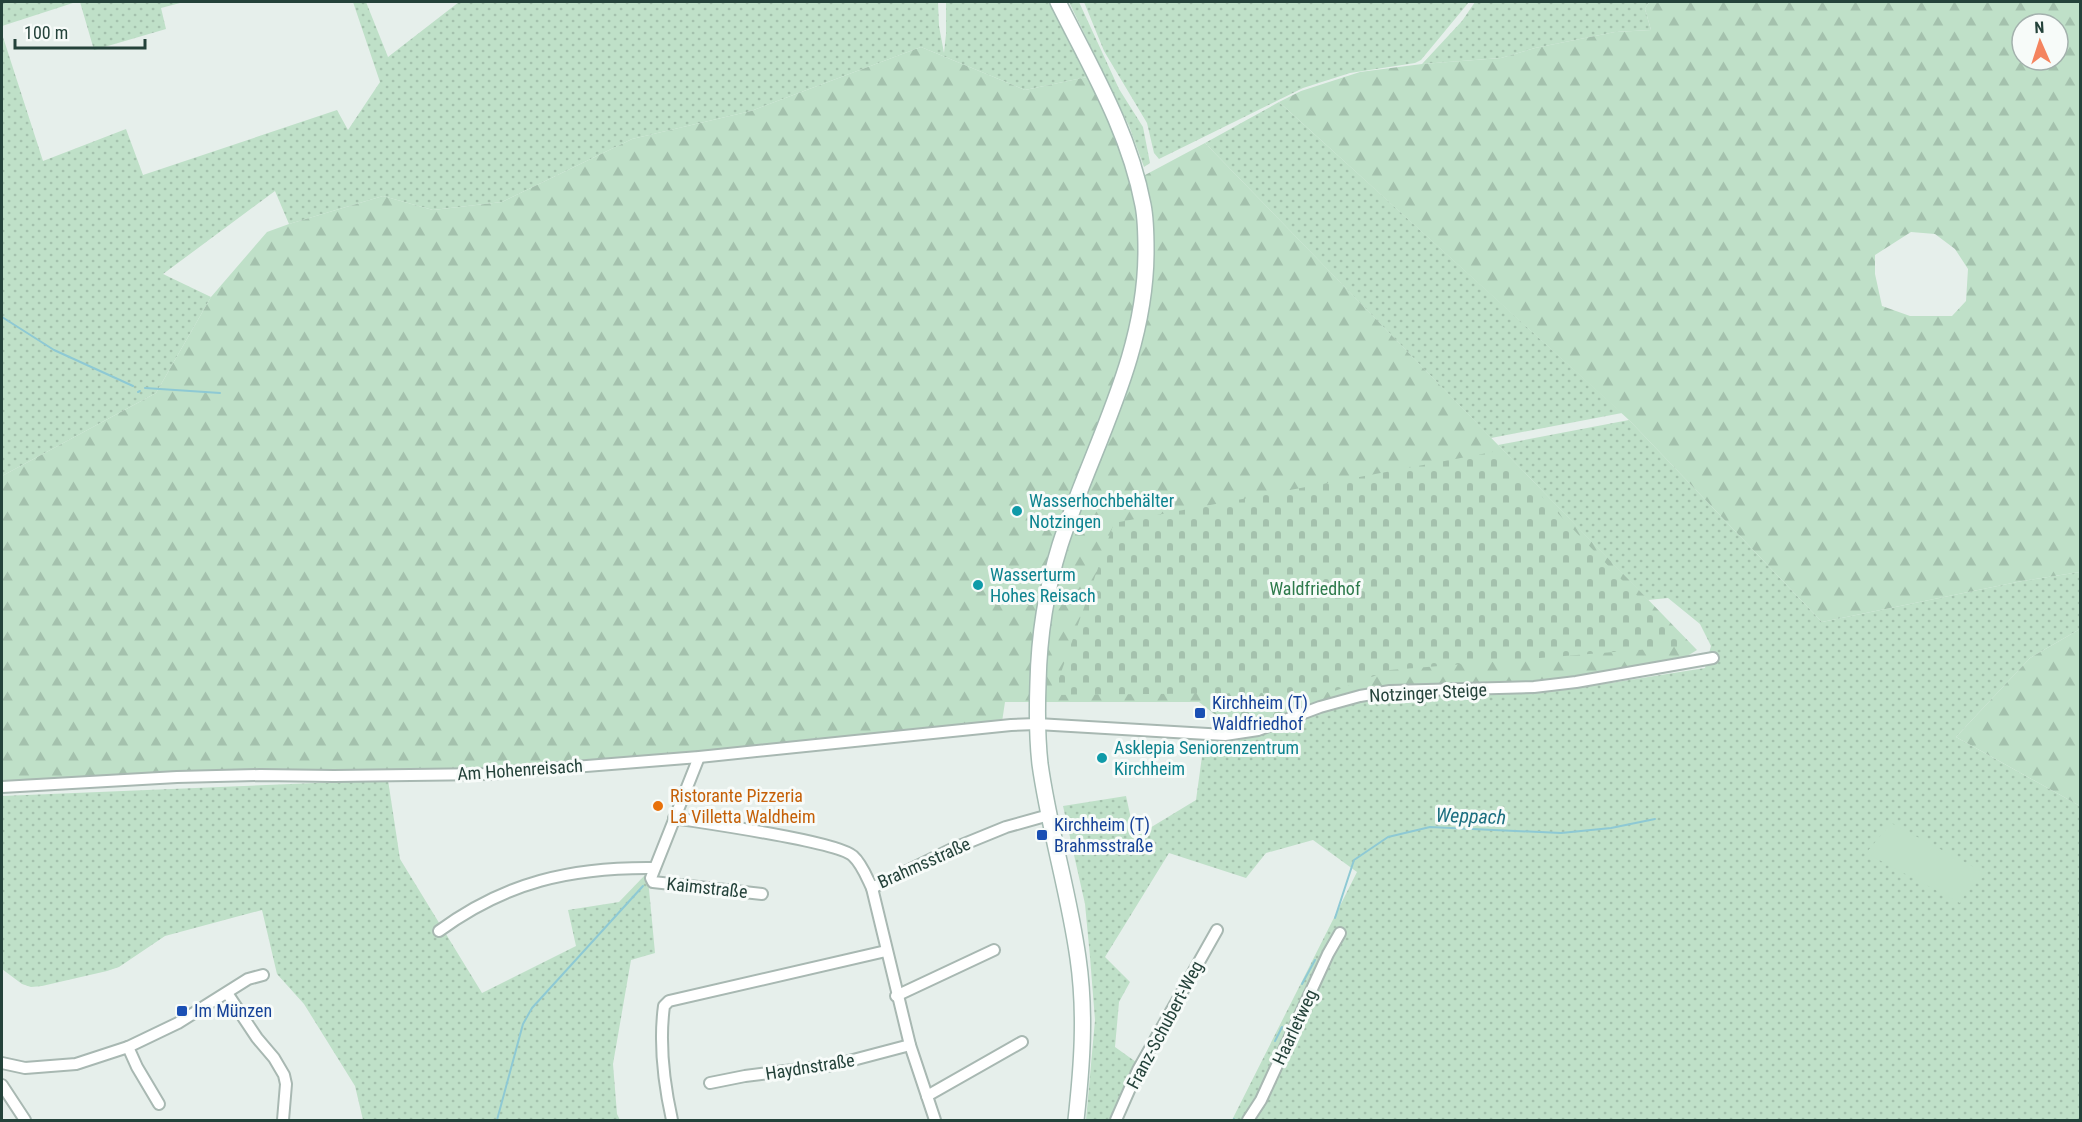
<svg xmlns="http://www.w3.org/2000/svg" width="2082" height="1122" font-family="'Roboto Condensed',sans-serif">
<defs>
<pattern id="grass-dots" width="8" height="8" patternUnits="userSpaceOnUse" patternTransform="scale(1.5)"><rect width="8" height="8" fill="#bfe0c8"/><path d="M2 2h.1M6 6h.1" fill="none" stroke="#a4c1ad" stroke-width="1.8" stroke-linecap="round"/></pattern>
<pattern id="forest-firs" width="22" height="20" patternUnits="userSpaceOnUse" patternTransform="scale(1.5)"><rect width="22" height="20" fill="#bfe0c8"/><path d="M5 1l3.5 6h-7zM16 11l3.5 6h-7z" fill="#a4c1ad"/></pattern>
<pattern id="cemetery-stones" width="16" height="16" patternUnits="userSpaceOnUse" patternTransform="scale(1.5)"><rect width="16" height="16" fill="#bfe0c8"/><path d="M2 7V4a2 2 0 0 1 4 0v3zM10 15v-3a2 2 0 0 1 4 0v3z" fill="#a4c1ad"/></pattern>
</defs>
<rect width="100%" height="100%" fill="#e6efeb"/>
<g fill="url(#grass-dots)">
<polygon points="2,2 76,2 2,26"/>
<polygon points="80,2 184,2 161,8 166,29 94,50"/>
<polygon points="353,2 366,2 388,57 459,2 938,2 939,26 944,53 946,34 946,2 1052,2 1087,77 1025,90 921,47 751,111 632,139 502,202 433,210 383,196 289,224 275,191 163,274 211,297 156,393 2,476 2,34 43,161 126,129 143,175 337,110 348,130 380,82"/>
<polygon points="1069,2 1079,2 1119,89 1143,127 1150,163 1144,167 1129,126"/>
<polygon points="1084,2 1469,2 1421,60 1415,63 1350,73 1303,88 1159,159 1154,153 1147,123 1104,51"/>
<polygon points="1475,2 1649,2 1645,9 1651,30 1615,32 1535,48 1501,58 1422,64 1462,21"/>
<polygon points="1279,102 1622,413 1491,438 1205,143"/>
<polygon points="1629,420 1822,622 2022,581 2080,572 2080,629 2030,658 1956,737 2080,806 2080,1120 1232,1120 1357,872 1313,840 1266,853 1246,878 1169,853 1105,957 1130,982 1119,1002 1115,1047 1136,1062 1112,1120 1086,1120 1095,1020 1090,957 1085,904 1063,806 1126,796 1135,837 1196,800 1204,742 1236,741 1372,696 1566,690 1705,668 1711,646 1700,624 1668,598 1648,600 1498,445"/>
<polygon points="388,780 400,859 482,993 576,946 568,910 619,902 646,874 649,889 655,953 631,960 613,1064 617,1114 620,1120 363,1120 355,1086 304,1004 277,974 262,910 165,936 119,967 107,971 42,986 31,987 22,984 2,969 2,796"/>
</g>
<g fill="url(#forest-firs)" fill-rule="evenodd">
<path d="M1649,2H2080V572L2022,581L1822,622L1629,420L1279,102L1301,91L1360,72L1422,64L1501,58L1535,48L1615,32L1651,30L1645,9ZM2022,24H2058V60H2022ZM1911,232L1935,234L1955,249L1968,269L1966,301L1952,316H1910L1882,306L1875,274V255Z"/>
<polygon points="921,47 1025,90 1087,77 1095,86 1132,182 1205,143 1697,650 1684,658 1550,680 1366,690 1263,720 1231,727 1199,702 1005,702 1002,722 561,769 2,783 2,476 156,393 211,297 267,232 289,224 383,196 433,210 502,202 632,139 751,111"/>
<polygon points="2080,629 2080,806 1956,737 2030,658"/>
</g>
<polygon fill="url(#cemetery-stones)" points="1498,451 1645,604 1688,646 1390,670 1332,692 1053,695 1114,523"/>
<polygon fill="#bfe0c8" points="1891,823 1987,874 1968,889 1960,903 1866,853"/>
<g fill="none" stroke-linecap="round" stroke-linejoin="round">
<g stroke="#8ec9d4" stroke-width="2">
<polyline points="2,317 54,350 133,386"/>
<polyline points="145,388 220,393"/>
<polyline points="138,392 140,391"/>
<polyline points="1335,918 1354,860 1388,837 1430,827 1561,833 1611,828 1655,819"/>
<polyline points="1302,984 1315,960"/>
<polyline points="1275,1041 1282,1027"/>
<polyline points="497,1120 523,1024 532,1008 643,886"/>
<polyline points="1234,1120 1234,1119"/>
</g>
<defs>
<g id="minor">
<polyline points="699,757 651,878 653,882 762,894"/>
<polyline points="2,787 177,777 260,775 334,776 487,774 699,757 1011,725 1037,724 1225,735 1258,730 1320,707 1360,696 1390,691 1534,687 1576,682 1713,658"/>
<path d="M674,818C704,823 837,841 853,856C862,864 867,878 872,888L952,849L1006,827L1049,815"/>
<polyline points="872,888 910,1045 935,1120"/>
<path d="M439,931C506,882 571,867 654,868"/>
<polyline points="227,993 257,1038 274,1058 284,1075 286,1084 283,1120"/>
<polyline points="896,996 994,950"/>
<polyline points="128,1047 137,1067 159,1104"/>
<polyline points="2,1063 25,1068 76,1064 128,1047 178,1023 248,979 263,975"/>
<polyline points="710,1083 745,1076 834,1065 910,1045"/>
<polyline points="2,1085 25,1120"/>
<polyline points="927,1096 1022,1042"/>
<path d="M672,1120C664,1084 659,1043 664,1006L669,1001L886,951"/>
<polyline points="1116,1120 1138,1070 1217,930"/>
<polyline points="1248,1120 1261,1100 1328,954 1340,933"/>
</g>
<path id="secondary" d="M1058,2C1091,68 1129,131 1143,205C1146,220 1146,236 1146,251C1146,358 1092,446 1060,545C1046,590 1039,636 1038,683C1037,710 1037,737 1040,764C1049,829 1069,893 1078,958C1086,1013 1082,1066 1076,1120"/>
</defs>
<use href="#minor" stroke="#a8b8b2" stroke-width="14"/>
<use href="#secondary" stroke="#a4bbb3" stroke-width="18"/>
<use href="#minor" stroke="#fff" stroke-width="10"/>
<use href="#secondary" stroke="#fff" stroke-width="15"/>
</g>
<g fill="#0f9aa8" stroke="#f7fbf9" stroke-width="2">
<circle cx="1017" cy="511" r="6"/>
<circle cx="978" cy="585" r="6"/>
<circle cx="1102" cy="758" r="6"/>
</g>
<g fill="#1a4fb4" stroke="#f7fbf9" stroke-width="2">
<rect x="1194" y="707" width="12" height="12" rx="3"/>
<rect x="1036" y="829" width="12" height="12" rx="3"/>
<rect x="176" y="1005" width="12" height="12" rx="3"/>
</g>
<circle fill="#e8710a" stroke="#f7fbf9" stroke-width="2" cx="658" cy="806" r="6"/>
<g text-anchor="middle" stroke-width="6" stroke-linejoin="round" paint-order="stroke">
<g font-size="18" fill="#0d838f" stroke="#f7fbf9" text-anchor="start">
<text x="1029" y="507">Wasserhochbehälter<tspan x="1029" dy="21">Notzingen</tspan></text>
<text x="990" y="581">Wasserturm<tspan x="990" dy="21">Hohes Reisach</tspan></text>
<text x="1114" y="754">Asklepia Seniorenzentrum<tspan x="1114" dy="21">Kirchheim</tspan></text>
</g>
<g font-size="18" fill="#2d7a4b" stroke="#f7fbf9">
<text x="1315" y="595">Waldfriedhof</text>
</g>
<g font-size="18" fill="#24423a" stroke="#f7fbf9">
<text transform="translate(1428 693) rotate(-3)" y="6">Notzinger Steige</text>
<text transform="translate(520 770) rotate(-4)" y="6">Am Hohenreisach</text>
<text transform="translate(924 863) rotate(-24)" y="6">Brahmsstraße</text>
<text transform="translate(707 888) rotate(6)" y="6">Kaimstraße</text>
<text transform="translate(1165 1025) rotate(-62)" y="6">Franz-Schubert-Weg</text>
<text transform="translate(1295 1027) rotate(-65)" y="6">Haarletweg</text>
<text transform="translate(810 1067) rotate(-9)" y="6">Haydnstraße</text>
</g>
<g font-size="18" fill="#164399" stroke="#f7fbf9" text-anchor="start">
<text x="1212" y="709">Kirchheim (T)<tspan x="1212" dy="21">Waldfriedhof</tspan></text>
<text x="1054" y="831">Kirchheim (T)<tspan x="1054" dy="21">Brahmsstraße</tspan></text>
<text x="194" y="1017">Im Münzen</text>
</g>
<g font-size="18" fill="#c56008" stroke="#f7fbf9" text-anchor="start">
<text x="670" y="802">Ristorante Pizzeria<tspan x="670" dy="21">La Villetta Waldheim</tspan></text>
</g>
<g font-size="20" font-style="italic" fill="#1c6f80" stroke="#f7fbf9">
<text transform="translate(1471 816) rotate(2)" y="7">Weppach</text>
</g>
</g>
<rect width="2082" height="1122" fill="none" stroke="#24423a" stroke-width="6"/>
<g transform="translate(2040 42) rotate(357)"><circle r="28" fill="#f7fbf9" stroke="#a3b1ad" stroke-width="1.5"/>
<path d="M0-4.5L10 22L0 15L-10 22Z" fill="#f4845f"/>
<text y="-9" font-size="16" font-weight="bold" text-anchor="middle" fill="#24423a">N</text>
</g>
<path d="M15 39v9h130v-9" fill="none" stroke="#24423a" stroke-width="3"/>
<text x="24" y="39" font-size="18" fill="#24423a" stroke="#f7fbf9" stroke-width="4.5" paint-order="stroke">100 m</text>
</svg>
